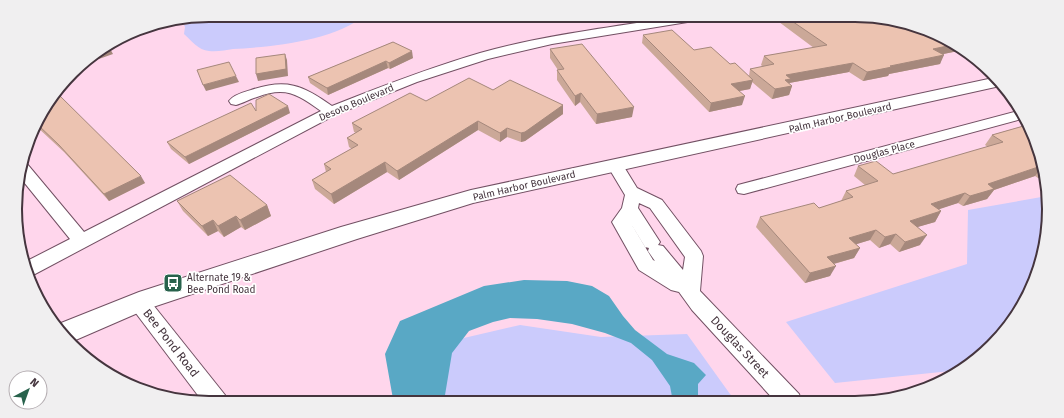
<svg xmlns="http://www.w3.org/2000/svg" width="1064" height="418" font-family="'Fira Sans',sans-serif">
<rect width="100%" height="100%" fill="#ffd6ec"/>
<g fill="#cbcbfc">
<path d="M224,15H365C335,41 271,47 233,49C226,50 217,52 209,51C198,50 192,41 184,34L185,27L184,25Z"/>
<polygon points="1047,196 1042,259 1016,317 983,355 960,370 835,383 786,322 967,264 968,210"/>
<polygon points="520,325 601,337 687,334 730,394 739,402 439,402 451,341"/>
</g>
<g fill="#59a8c5">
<polygon points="209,15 217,15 190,23 145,26"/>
<polygon points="524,280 567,281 592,286 609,296 623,316 635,330 667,354 694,363 706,375 698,384 698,402 673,402 670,386 652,360 631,343 605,333 572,324 537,319 510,318 493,322 469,331 452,353 445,395 445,402 396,403 393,399 385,354 400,321 484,286"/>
</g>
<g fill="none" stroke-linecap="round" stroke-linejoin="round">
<defs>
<g id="minor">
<path d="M691,15H717L712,18L552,44L488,59L417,82L335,115L35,274L30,275L25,262L70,239L19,176L23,164L28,165L84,232L321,111C298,94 285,86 257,97C250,99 243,103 236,105L231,104L229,101C233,95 244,92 251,90C286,78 303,85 332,106C380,87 429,68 480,53C548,34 620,26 691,15Z"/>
<polygon points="1022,110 1025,118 744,194 738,193 736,189 738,185"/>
<path d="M615,160L621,162L637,188L662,200L701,251L703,256L700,291L799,394L802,402H776L692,310L679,292L671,290L639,270L612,222L622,208L625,195L607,165L609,162ZM639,203L650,208L685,257L683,270L663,246L658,245L660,242L638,208ZM630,222L645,247L649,248L648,251L655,261L653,260Z"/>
<polygon points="139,294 146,296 225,395 229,403 203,402 132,308 129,302 132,296"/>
</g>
<polygon id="major" points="993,78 1000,86 473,203 357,239 147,309 71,342 56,325 139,292 341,227 471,190"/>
</defs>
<use href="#minor" stroke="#725063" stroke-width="2"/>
<use href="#major" stroke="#725063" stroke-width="2"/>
<use href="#minor" fill="#fff" fill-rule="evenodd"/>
<use href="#major" fill="#fff" fill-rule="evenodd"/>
</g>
<g fill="#cba898">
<polygon points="449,15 483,15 452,20"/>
<polygon points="781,15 812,15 819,20 896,27 911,24 963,50 943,54 940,64 889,74 888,76 863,81 849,72 789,83 792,86 789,95 772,99 752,82 750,89 739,91 742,105 709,112 642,43 643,35 694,50 730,64 749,76 750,69 763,67 761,65 764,56 814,48 779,22"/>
<polygon points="393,42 413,58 390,69 388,68 328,95 310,83 308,77"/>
<polygon points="550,49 632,117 596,124 580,102 575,106 557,80 557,70 558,70 550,58"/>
<polygon points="493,90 563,105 563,114 525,141 521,142 507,137 500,142 478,130 399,180 387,172 334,204 315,189 312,180 326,172 324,164 352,149 349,147 347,138 356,133 354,132 352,123 426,101"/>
<polygon points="256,111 290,113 189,164 171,149 167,142"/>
<polygon points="41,112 145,183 109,201 64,152 36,126"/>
<polygon points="1027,125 1045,176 1038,178 1035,176 994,190 987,199 963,206 958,203 938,209 941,211 935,222 917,227 920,245 899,252 890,244 879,248 870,240 856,244 860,248 854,258 834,264 830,276 805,283 756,227 760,217 819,208 841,201 846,191 865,185 854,176 858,166 893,174 988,147 985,145 992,135"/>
<polygon points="177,201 267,205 271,216 245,230 241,227 224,237 218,231 208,236 183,211"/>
</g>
<g fill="#a5887c">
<polygon points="457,15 483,15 452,20 452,16"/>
<polygon points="952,45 963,50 929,57 933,49"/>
<polygon points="109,47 113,54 79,66 81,63"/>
<polygon points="412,51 413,58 390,69 389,63"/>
<polygon points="285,54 287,60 288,76 258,81 256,74"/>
<polygon points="944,55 940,64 889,74 888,76 863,81 867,72 890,66"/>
<polygon points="386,61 388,68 328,95 327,88"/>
<polygon points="853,63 849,72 789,83 788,86 792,86 789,95 772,99 775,89 786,75"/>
<polygon points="236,76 239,82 206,91 203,85"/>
<polygon points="753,80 750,89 729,93 731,84"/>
<polygon points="581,93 580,102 575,106 575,96"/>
<polygon points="745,96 742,105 709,112 711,103"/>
<polygon points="563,105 563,114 525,141 521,142 521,133"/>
<polygon points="288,106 290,113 189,164 185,157"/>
<polygon points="634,107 632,117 596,124 597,114"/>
<polygon points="478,121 478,130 399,180 397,171"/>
<polygon points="507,128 507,137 500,142 500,133"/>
<polygon points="385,162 387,172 334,204 331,194"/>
<polygon points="1041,166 1042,167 1035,176 994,190 987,199 963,206 970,196 988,184"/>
<polygon points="1043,171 1045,176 1038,178"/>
<polygon points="141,176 145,183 109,201 104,194"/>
<polygon points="965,193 958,203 925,214 931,204"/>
<polygon points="267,205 271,216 245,230 240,220"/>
<polygon points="941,211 935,222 904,231 910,221"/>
<polygon points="236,216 241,227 224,237 218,226"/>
<polygon points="213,220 218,231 208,236 202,226"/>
<polygon points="876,230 870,240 844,248 849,238"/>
<polygon points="896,234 890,244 879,248 885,237"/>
<polygon points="927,235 920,245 899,252 905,242"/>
<polygon points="860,248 854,258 822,267 827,257"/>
<polygon points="836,266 830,276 805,283 810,273"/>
</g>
<g fill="#ecc3b1" stroke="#a5887c">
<polygon points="783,15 812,15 819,20 846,15 855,15 881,18 896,27 911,24 952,45 933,49 944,55 890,66 892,67 867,72 853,63 786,75 791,79 785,80 792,86 775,89 750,69 774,64 764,56 827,45"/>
<polygon points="672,30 694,50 711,47 730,64 735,63 753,80 731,84 745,96 711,103 643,35"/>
<polygon points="393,42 412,51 389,63 386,61 327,88 308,77"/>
<polygon points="582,44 634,107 597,114 581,93 575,96 557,70 564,69 550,49"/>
<polygon points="285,54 286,69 256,74 256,58"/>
<polygon points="229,62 236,76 203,85 197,70"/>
<polygon points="469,78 493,90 510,80 563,105 525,132 521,133 507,128 500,133 478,121 397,171 385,162 331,194 312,180 331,169 324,164 358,145 347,138 362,129 352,123 410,93 426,101"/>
<polygon points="57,93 141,176 104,194 59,145 37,124 41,112"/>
<polygon points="269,94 288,106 185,157 167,142 251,103 256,111 256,100"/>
<polygon points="1027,125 1041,166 988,184 994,189 970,196 965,193 931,204 941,211 910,221 927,235 905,242 896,234 885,237 876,230 849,238 860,248 827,257 836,266 810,273 760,217 814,203 819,208 853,197 846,191 878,181 858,166 876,161 893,174 1003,142 992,135"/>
<polygon points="230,175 267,205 240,220 236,216 218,226 213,220 202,226 177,201"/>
</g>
<defs>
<symbol id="bus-square" viewBox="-11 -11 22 22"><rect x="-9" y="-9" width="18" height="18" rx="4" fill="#28624c" stroke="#fff"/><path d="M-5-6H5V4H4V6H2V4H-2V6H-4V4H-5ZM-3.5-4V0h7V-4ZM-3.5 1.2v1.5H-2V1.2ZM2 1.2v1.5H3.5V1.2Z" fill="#fff"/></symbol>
</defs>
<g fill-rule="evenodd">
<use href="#bus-square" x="162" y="272" width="22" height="22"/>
</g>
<g text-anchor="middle" stroke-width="3.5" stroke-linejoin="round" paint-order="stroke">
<g font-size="10" fill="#45353e" stroke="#fff">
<text transform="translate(356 102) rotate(-23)" y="4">Desoto Boulevard</text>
<text transform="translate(840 117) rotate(-13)" y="4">Palm Harbor Boulevard</text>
<text transform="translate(884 151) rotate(-15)" y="4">Douglas Place</text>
<text transform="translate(524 185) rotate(-13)" y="4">Palm Harbor Boulevard</text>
</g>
<g font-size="10" fill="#45353e" stroke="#fff" text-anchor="start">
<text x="187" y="281">Alternate 19 &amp;<tspan x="187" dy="12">Bee Pond Road</tspan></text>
</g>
<g font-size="12" fill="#45353e" stroke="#fff">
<text transform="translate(171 343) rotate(52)" y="4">Bee Pond Road</text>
<text transform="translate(740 347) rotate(47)" y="4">Douglas Street</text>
</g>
</g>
<path d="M0 0H1064V418H0ZM209 22H855A187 187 0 0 1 1042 209V209A187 187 0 0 1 855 396H209A187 187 0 0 1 22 209V209A187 187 0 0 1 209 22Z" fill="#f0eff0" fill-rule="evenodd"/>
<path fill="none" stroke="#45353e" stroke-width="2" d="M209 22H855A187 187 0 0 1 1042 209V209A187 187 0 0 1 855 396H209A187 187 0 0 1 22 209V209A187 187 0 0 1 209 22Z"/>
<g transform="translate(28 390) rotate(41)"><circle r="19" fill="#ffffff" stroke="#b5aeb2"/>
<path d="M0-3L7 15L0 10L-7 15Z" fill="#28624c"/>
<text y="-6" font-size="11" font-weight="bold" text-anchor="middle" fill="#45353e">N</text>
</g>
</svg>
